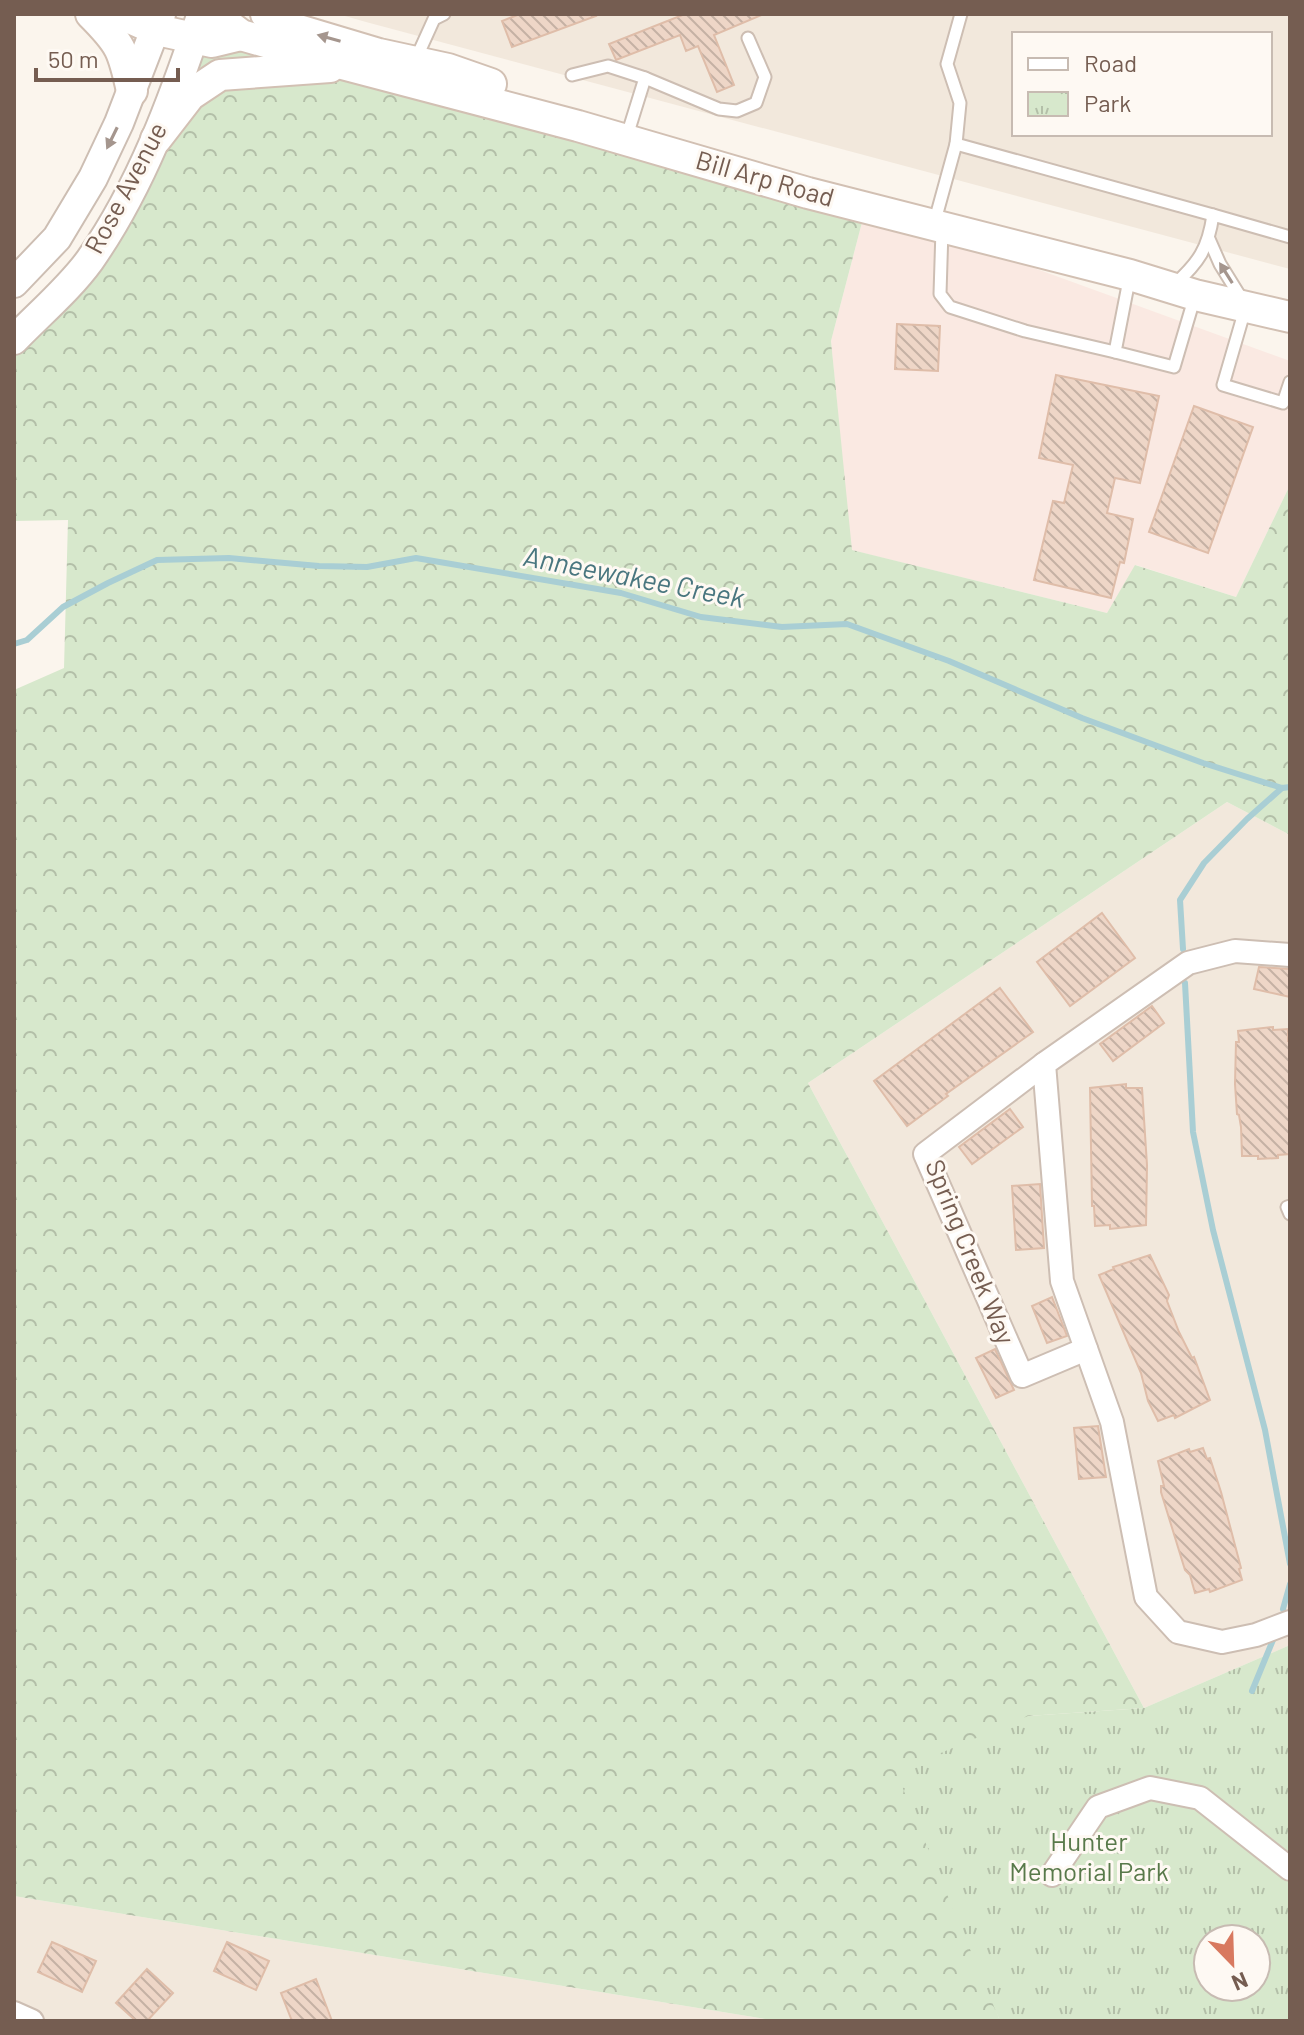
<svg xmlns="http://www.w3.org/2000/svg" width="1304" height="2035" font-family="Barlow,sans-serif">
<defs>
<pattern id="forest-crowns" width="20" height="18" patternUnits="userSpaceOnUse" patternTransform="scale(2)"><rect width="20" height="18" fill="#d7e8cc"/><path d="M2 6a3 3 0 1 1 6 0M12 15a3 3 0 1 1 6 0" fill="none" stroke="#b3bfa8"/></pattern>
<pattern id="park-tufts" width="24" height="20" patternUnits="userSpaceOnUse" patternTransform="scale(2)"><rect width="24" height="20" fill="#d7e8cc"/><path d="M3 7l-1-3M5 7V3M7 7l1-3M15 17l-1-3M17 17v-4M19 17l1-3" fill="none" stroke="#b3bfa8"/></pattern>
<pattern id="building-back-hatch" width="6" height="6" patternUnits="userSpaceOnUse" patternTransform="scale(2)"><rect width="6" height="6" fill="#eed6c7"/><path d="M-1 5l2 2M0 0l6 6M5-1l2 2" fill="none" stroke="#c5b1a4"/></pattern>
</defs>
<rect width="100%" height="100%" fill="#fbf5ed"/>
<g fill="#f2e8dc" fill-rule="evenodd">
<path d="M338,14H1290V269L366,22ZM1014,34H1270V134H1014Z"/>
<polygon points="1227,802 1290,835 1290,1645 1144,1708 808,1083"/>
<polygon points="14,1896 777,2021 14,2021"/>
</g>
<polygon fill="#fae9e2" points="866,207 1290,361 1290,485 1236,597 1136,565 1107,613 851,550 831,341"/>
<polygon fill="url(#forest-crowns)" points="194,38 866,207 831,341 852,550 1107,613 1135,565 1236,597 1290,485 1290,835 1227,802 808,1083 1144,1708 1028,1716 991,1996 1000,2021 777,2021 14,1896 14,690 64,668 68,520 14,521 14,340 89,262"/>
<path fill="url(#park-tufts)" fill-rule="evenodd" d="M1290,1645V2021H1000L896,1772L1028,1716L1144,1708ZM1208,1939H1256V1987H1208Z"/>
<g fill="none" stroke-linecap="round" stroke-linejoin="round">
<g stroke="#a9ced4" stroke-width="6">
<polyline points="14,644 27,640 63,607 108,583 157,560 229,558 319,566 367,567 416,558 621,593 701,617 782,627 847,624 949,661 1082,718 1203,763 1282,788 1290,787"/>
<polyline points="1183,949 1180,900 1204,863 1247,819 1282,788"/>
<polyline points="1185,983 1193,1132 1213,1230 1265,1430 1290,1564"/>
<polyline points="1283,1609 1290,1584"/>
<polyline points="1252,1691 1275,1635"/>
</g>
</g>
<g fill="url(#building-back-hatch)" stroke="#dfbda9" stroke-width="2">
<polygon points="520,14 595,14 596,16 512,47 502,21"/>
<polygon points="685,14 764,14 714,35 734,85 717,92 698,46 686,51 680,35 616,60 609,44"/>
<polygon points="897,324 940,326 938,371 895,369"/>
<polygon points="1056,375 1159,396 1140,483 1115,478 1107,513 1133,519 1124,563 1120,562 1111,598 1034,580 1053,501 1064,503 1073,465 1039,458"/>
<polygon points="1194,406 1253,427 1208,553 1149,532"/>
<polygon points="1102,913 1135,958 1070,1006 1037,962"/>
<polygon points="1259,967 1290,969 1290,997 1254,989"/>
<polygon points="1000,988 1033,1032 946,1094 948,1096 907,1126 874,1081"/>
<polygon points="1152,1006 1164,1023 1113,1061 1100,1044"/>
<polygon points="1273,1027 1273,1030 1288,1029 1288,1041 1290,1041 1290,1154 1278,1155 1278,1158 1258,1159 1258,1156 1242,1156 1241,1127 1239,1115 1237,1114 1235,1084 1236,1042 1239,1042 1238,1031"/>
<polygon points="1126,1084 1126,1088 1142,1088 1147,1165 1146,1225 1110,1229 1110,1225 1095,1226 1094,1206 1092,1206 1090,1088"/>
<polygon points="1010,1109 1023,1127 972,1164 959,1147"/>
<polygon points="1040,1184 1044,1248 1016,1250 1012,1186"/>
<polygon points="1150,1255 1169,1295 1167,1301 1179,1332 1192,1358 1194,1357 1210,1400 1175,1418 1174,1415 1158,1421 1148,1401 1141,1373 1099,1275 1114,1269 1113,1267"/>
<polygon points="1052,1297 1067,1336 1047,1343 1032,1306"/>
<polygon points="995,1349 1014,1390 996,1398 976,1358"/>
<polygon points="1098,1426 1106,1477 1079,1479 1074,1428"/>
<polygon points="1203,1448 1207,1459 1210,1458 1221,1492 1241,1568 1239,1569 1242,1580 1210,1592 1209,1589 1195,1593 1190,1575 1185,1570 1161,1492 1161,1486 1164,1486 1158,1461 1189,1449 1190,1452"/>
<polygon points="52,1942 96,1961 82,1992 38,1972"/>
<polygon points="227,1942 269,1961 256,1990 214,1971"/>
<polygon points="147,1969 173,1993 147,2021 136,2021 116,2003"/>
<polygon points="316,1979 332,2021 292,2021 281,1993"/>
</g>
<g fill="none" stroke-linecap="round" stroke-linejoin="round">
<defs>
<g id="service">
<polyline points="961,14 947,64 960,103 956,144 1213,215"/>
<polyline points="415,61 434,19 444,14"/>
<polyline points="572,75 608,66 645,78 626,139"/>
<polyline points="645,78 719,109 737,111 756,103 765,77 748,38"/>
<polyline points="934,224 956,144"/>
<polyline points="942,230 940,294 950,307 1025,331 1115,352"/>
<polyline points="1209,239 1220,264 1246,306 1223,385 1283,403 1290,382"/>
<polyline points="1130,275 1115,352 1174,367 1195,296"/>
<path d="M1174,285C1199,262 1208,249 1213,215L1290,237"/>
<polyline points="1290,1206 1287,1207 1290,1214"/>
</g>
<g id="minor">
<polyline points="1290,955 1235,951 1188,963 1044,1064 1062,1281 1112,1422 1146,1597 1178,1632 1222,1642 1256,1635 1290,1622"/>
<polyline points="1044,1064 925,1154 1022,1376 1086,1349"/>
<polyline points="1052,1875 1098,1807 1150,1788 1200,1798 1290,1869"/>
<polyline points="14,2013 32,2021"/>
</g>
<g id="tertiary">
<polyline points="14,283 57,238 93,178 119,123 161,14"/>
<path d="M14,340C39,314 69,289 90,260C141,187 173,100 201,16"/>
</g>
<g id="secondary">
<path d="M91,14C121,44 123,50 132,91"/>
<polyline points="121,14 157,30 212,42 241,35"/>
<polyline points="206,14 220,19 241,35 331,61 578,126 808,193 1130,275 1195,295 1290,317"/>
<polyline points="266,14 282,25 379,54 448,69 491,84"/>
<polyline points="156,139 190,95 220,75 330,67"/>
</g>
</defs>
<use href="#service" stroke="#cdbeb3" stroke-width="15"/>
<use href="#minor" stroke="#cdbeb3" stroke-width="26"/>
<use href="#tertiary" stroke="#cdbeb3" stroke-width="32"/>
<use href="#secondary" stroke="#d2c0b3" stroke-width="34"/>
<use href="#service" stroke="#fff" stroke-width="11"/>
<use href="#minor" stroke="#fff" stroke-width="22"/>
<use href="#tertiary" stroke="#fff" stroke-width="28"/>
<use href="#secondary" stroke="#fff" stroke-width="30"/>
</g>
<defs><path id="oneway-solid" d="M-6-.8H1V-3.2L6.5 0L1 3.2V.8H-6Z" transform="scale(2)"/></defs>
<g fill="#a5968e">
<use href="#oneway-solid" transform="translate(329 38) rotate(-164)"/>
<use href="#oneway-solid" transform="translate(112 138) rotate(116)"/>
<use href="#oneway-solid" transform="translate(1226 273) rotate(-122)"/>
</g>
<g text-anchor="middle" stroke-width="6" stroke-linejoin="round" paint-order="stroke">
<g font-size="26" fill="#755d51" stroke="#fef9f3">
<text transform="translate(765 179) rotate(16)" y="9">Bill Arp Road</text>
<text transform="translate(126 188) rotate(-62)" y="9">Rose Avenue</text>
<text transform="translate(970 1252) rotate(68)" y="9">Spring Creek Way</text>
</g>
<g font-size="26" fill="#58794a" stroke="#fef9f3">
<text x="1089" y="1851">Hunter<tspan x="1089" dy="30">Memorial Park</tspan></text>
</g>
<g font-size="28" font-style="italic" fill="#49767f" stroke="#fef9f3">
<text transform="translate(634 577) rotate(11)" y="10">Anneewakee Creek</text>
</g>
</g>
<rect width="1304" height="2035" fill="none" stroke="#755d51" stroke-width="32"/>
<rect x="1012" y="32" width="260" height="104" fill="#fef9f3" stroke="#c7bbb2" stroke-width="2"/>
<rect x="1028" y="58" width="40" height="12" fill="#ffffff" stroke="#c7bbb2" stroke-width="2"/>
<text x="1084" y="72" font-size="24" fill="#755d51">Road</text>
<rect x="1028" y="92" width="40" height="24" fill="url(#park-tufts)" stroke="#c7bbb2" stroke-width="2"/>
<text x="1084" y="112" font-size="24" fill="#755d51">Park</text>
<g transform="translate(1232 1963) rotate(157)"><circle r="38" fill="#fef9f3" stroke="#c7bbb2" stroke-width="2"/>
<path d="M0-6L14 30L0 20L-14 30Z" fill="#d8795f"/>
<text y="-12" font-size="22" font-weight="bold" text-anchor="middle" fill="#755d51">N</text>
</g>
<path d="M36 68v12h142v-12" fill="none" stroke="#755d51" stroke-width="4"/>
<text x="48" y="68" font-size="24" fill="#755d51" stroke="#fef9f3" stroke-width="6" paint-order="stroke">50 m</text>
</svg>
